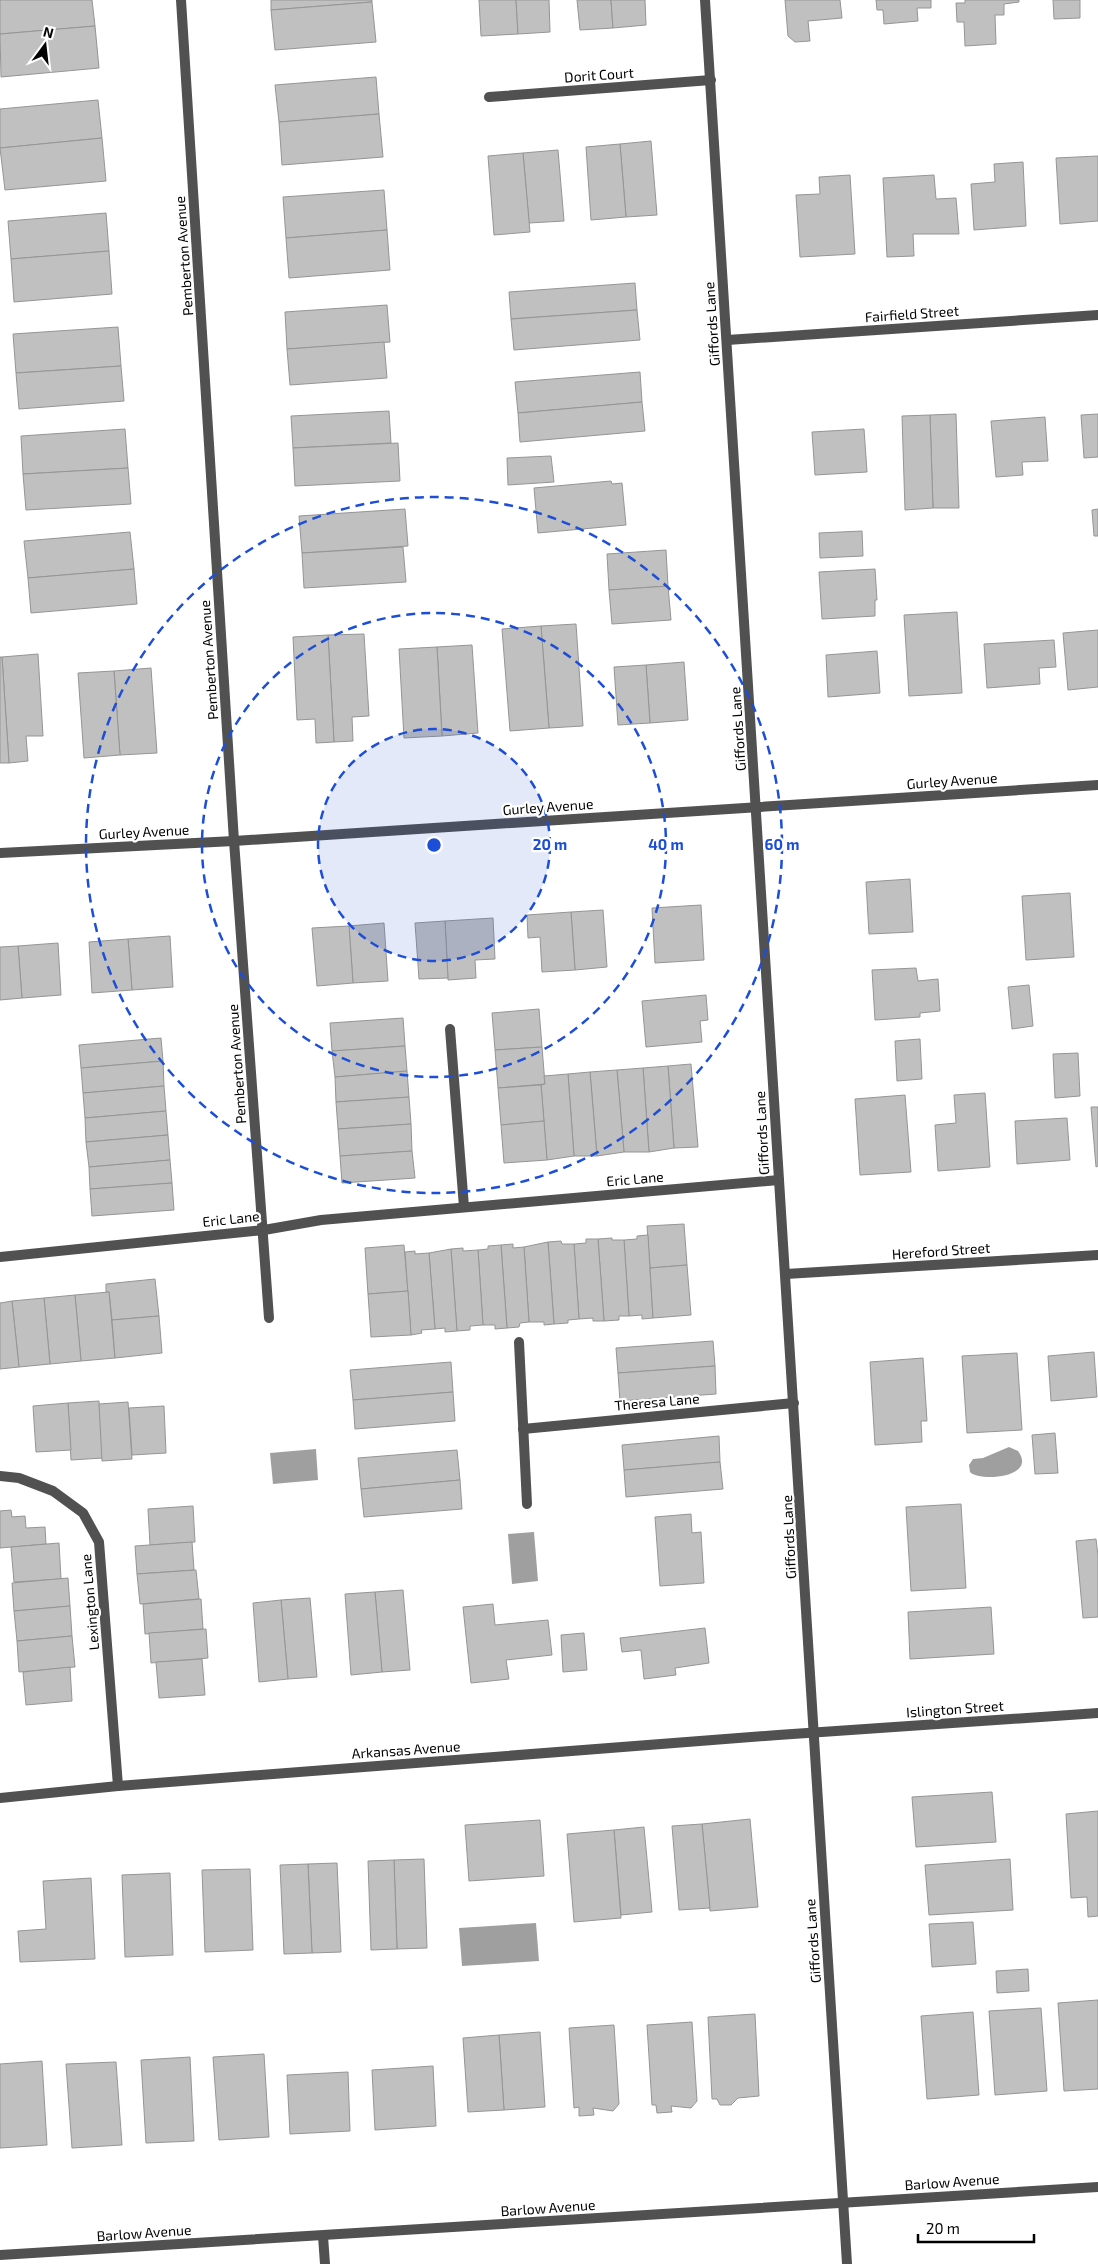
<svg xmlns="http://www.w3.org/2000/svg" width="1098" height="2264" font-family="'Exo 2',sans-serif">
<rect width="100%" height="100%" fill="#fff"/>
<g fill="#9f9f9f">
<path d="M1009,1447L1018,1451C1038,1478 979,1482 970,1472L969,1465L973,1459L983,1458Z"/>
<polygon points="316,1449 318,1480 273,1484 270,1453"/>
<polygon points="534,1532 538,1581 512,1584 508,1534"/>
<polygon points="536,1923 539,1961 462,1966 459,1928"/>
</g>
<g fill="#c0c0c0" stroke="#959595">
<polygon points="0,0 92,0 95,26 0,34"/>
<polygon points="271,0 372,0 372,2 271,10"/>
<polygon points="479,0 516,0 518,34 481,36"/>
<polygon points="516,0 549,0 550,32 518,34"/>
<polygon points="577,0 611,0 613,28 580,30"/>
<polygon points="611,0 645,0 646,25 613,28"/>
<polygon points="785,0 840,0 842,18 808,21 810,41 795,42 788,36"/>
<polygon points="876,0 931,0 931,8 917,8 918,21 884,24 883,10 877,10"/>
<polygon points="965,0 1019,0 1019,2 1004,4 1004,15 995,15 996,44 965,46 964,22 957,22 956,3 965,3"/>
<polygon points="1053,0 1080,0 1080,18 1054,19"/>
<polygon points="372,2 376,42 275,50 271,10"/>
<polygon points="95,26 99,68 1,77 0,34"/>
<polygon points="376,77 379,114 279,122 275,85"/>
<polygon points="98,100 102,138 0,148 0,109"/>
<polygon points="379,114 383,157 282,165 279,122"/>
<polygon points="102,138 106,181 5,190 0,148"/>
<polygon points="651,141 657,215 626,217 620,144"/>
<polygon points="620,144 626,217 591,220 586,147"/>
<polygon points="558,150 564,221 529,223 523,153"/>
<polygon points="523,153 530,232 494,235 488,156"/>
<polygon points="1098,156 1098,221 1060,224 1056,158"/>
<polygon points="1023,162 1026,226 974,230 971,184 995,182 994,164"/>
<polygon points="850,175 855,254 800,257 796,195 820,194 819,177"/>
<polygon points="934,175 936,199 956,198 959,234 913,234 914,256 887,257 883,178"/>
<polygon points="384,190 387,230 286,238 283,197"/>
<polygon points="106,213 109,251 11,259 8,221"/>
<polygon points="387,230 390,270 289,278 286,238"/>
<polygon points="109,251 112,294 14,302 11,259"/>
<polygon points="635,283 637,310 511,319 509,292"/>
<polygon points="387,305 390,342 287,349 285,312"/>
<polygon points="637,310 640,340 514,350 511,319"/>
<polygon points="118,327 121,366 16,373 13,334"/>
<polygon points="384,342 387,378 290,385 287,349"/>
<polygon points="121,366 124,401 19,409 16,373"/>
<polygon points="640,372 642,402 518,413 515,382"/>
<polygon points="642,402 645,431 520,442 518,413"/>
<polygon points="389,411 391,443 293,448 291,416"/>
<polygon points="956,414 959,508 933,508 930,415"/>
<polygon points="1098,414 1098,457 1084,458 1081,415"/>
<polygon points="930,415 933,508 905,510 902,416"/>
<polygon points="1045,417 1048,461 1022,462 1023,475 996,477 991,421"/>
<polygon points="125,429 128,468 23,474 21,436"/>
<polygon points="864,429 867,472 815,475 812,432"/>
<polygon points="398,443 400,481 295,486 293,448"/>
<polygon points="551,456 554,482 508,485 507,458"/>
<polygon points="128,468 131,504 26,510 23,474"/>
<polygon points="611,481 612,484 622,483 626,525 538,533 534,488"/>
<polygon points="405,509 408,546 302,553 299,516"/>
<polygon points="1098,509 1098,536 1094,536 1092,510"/>
<polygon points="862,531 863,556 820,558 819,533"/>
<polygon points="130,532 134,569 28,578 24,541"/>
<polygon points="403,547 406,582 304,588 302,553"/>
<polygon points="666,550 668,586 609,590 607,554"/>
<polygon points="134,569 137,604 31,613 28,578"/>
<polygon points="875,569 877,600 875,600 875,616 822,619 819,572"/>
<polygon points="668,586 671,620 612,624 609,590"/>
<polygon points="957,612 962,693 909,696 904,615"/>
<polygon points="576,624 583,726 549,728 541,626"/>
<polygon points="541,626 549,728 510,731 502,629"/>
<polygon points="1098,630 1098,687 1068,690 1063,633"/>
<polygon points="364,634 369,716 352,717 353,741 334,742 328,635"/>
<polygon points="328,635 334,742 316,743 315,719 297,720 293,637"/>
<polygon points="1054,640 1056,667 1039,668 1040,684 987,688 984,644"/>
<polygon points="472,645 478,733 442,736 437,647"/>
<polygon points="437,647 442,736 404,738 399,649"/>
<polygon points="877,651 880,693 828,697 826,655"/>
<polygon points="38,654 43,736 26,736 28,761 9,763 2,657"/>
<polygon points="0,657 2,657 9,763 0,763"/>
<polygon points="684,662 688,720 650,723 646,665"/>
<polygon points="646,665 650,723 618,725 614,667"/>
<polygon points="151,668 157,753 120,755 114,671"/>
<polygon points="114,671 120,755 84,758 78,673"/>
<polygon points="910,879 913,932 869,934 866,882"/>
<polygon points="1070,893 1074,957 1026,960 1022,896"/>
<polygon points="701,905 704,960 655,963 652,908"/>
<polygon points="603,910 607,967 575,970 571,912"/>
<polygon points="571,912 575,970 542,972 540,937 528,938 527,915"/>
<polygon points="493,918 495,959 475,960 476,978 448,980 445,921"/>
<polygon points="445,921 448,978 419,979 415,923"/>
<polygon points="384,923 388,981 353,983 349,926"/>
<polygon points="349,926 353,983 317,986 312,928"/>
<polygon points="170,936 173,987 132,990 128,939"/>
<polygon points="128,939 132,990 92,993 89,942"/>
<polygon points="58,943 61,995 22,998 18,946"/>
<polygon points="18,946 22,998 0,1000 0,947"/>
<polygon points="916,968 918,981 938,979 940,1011 920,1013 920,1017 875,1020 872,970"/>
<polygon points="1029,985 1033,1026 1012,1029 1008,987"/>
<polygon points="706,995 708,1020 700,1021 702,1042 646,1047 642,1001"/>
<polygon points="539,1009 542,1047 495,1050 492,1013"/>
<polygon points="403,1018 405,1046 332,1051 330,1023"/>
<polygon points="161,1038 163,1061 81,1068 79,1045"/>
<polygon points="920,1039 922,1079 897,1081 895,1041"/>
<polygon points="405,1046 407,1071 335,1077 332,1051"/>
<polygon points="542,1047 545,1084 498,1088 495,1050"/>
<polygon points="1078,1053 1080,1096 1055,1098 1053,1054"/>
<polygon points="163,1061 164,1086 83,1093 81,1068"/>
<polygon points="691,1064 698,1147 674,1148 668,1066"/>
<polygon points="668,1066 674,1148 649,1152 643,1068"/>
<polygon points="643,1068 649,1152 624,1152 617,1070"/>
<polygon points="617,1070 624,1152 597,1156 590,1072"/>
<polygon points="407,1071 409,1097 336,1102 335,1077"/>
<polygon points="590,1072 597,1156 574,1156 568,1074"/>
<polygon points="568,1074 574,1156 547,1160 541,1085 545,1084 544,1076"/>
<polygon points="541,1085 544,1121 501,1125 498,1088"/>
<polygon points="164,1086 166,1111 85,1118 83,1093"/>
<polygon points="985,1093 990,1167 938,1171 935,1125 956,1123 954,1095"/>
<polygon points="905,1095 911,1172 860,1175 855,1099"/>
<polygon points="409,1097 411,1124 338,1129 336,1102"/>
<polygon points="1091,1107 1098,1107 1098,1166 1096,1167"/>
<polygon points="166,1111 168,1135 86,1142 85,1118"/>
<polygon points="1067,1118 1070,1160 1017,1164 1015,1121"/>
<polygon points="544,1121 547,1160 504,1163 501,1125"/>
<polygon points="411,1124 412,1151 340,1156 338,1129"/>
<polygon points="168,1135 170,1160 89,1167 86,1142"/>
<polygon points="412,1151 415,1178 342,1183 340,1156"/>
<polygon points="170,1160 172,1183 90,1189 89,1167"/>
<polygon points="172,1183 174,1210 92,1216 90,1189"/>
<polygon points="684,1224 687,1265 650,1268 647,1226"/>
<polygon points="648,1235 653,1318 642,1319 642,1315 629,1316 624,1240 637,1239 637,1236"/>
<polygon points="612,1238 612,1240 624,1240 629,1316 619,1316 619,1320 604,1321 598,1239"/>
<polygon points="586,1239 598,1239 604,1321 593,1321 593,1318 579,1319 574,1244 586,1243"/>
<polygon points="561,1241 562,1244 574,1244 579,1319 568,1320 568,1323 554,1324 548,1242"/>
<polygon points="548,1242 554,1324 544,1325 544,1322 529,1322 524,1247"/>
<polygon points="513,1244 513,1248 524,1247 529,1322 520,1323 519,1327 507,1328 501,1245"/>
<polygon points="404,1245 408,1291 368,1294 365,1248"/>
<polygon points="501,1245 507,1328 495,1329 495,1325 483,1325 478,1250 488,1249 488,1246"/>
<polygon points="463,1248 463,1251 478,1250 483,1325 470,1326 470,1330 457,1331 451,1249"/>
<polygon points="451,1249 457,1331 445,1332 445,1328 435,1329 429,1253"/>
<polygon points="415,1251 415,1254 429,1253 435,1329 421,1330 422,1333 411,1335 405,1252"/>
<polygon points="687,1265 691,1315 653,1318 650,1268"/>
<polygon points="155,1279 159,1316 112,1320 109,1292 106,1292 106,1284"/>
<polygon points="408,1291 411,1335 371,1337 368,1294"/>
<polygon points="109,1292 115,1358 81,1361 75,1295"/>
<polygon points="75,1295 81,1361 50,1364 44,1298"/>
<polygon points="44,1298 50,1364 19,1367 12,1301"/>
<polygon points="12,1301 19,1367 0,1369 0,1303"/>
<polygon points="159,1316 162,1353 115,1358 112,1320"/>
<polygon points="713,1341 715,1366 618,1373 616,1348"/>
<polygon points="1094,1352 1097,1397 1051,1401 1048,1356"/>
<polygon points="1017,1353 1022,1430 967,1433 962,1356"/>
<polygon points="923,1358 927,1421 921,1421 922,1442 875,1445 870,1362"/>
<polygon points="451,1362 453,1392 353,1400 350,1370"/>
<polygon points="715,1366 716,1394 620,1401 618,1373"/>
<polygon points="453,1392 455,1421 355,1429 353,1400"/>
<polygon points="99,1401 103,1458 71,1460 68,1403"/>
<polygon points="128,1402 132,1459 102,1461 99,1404"/>
<polygon points="68,1403 71,1450 36,1452 33,1406"/>
<polygon points="164,1406 166,1453 132,1455 129,1408"/>
<polygon points="1055,1433 1058,1473 1035,1474 1032,1435"/>
<polygon points="719,1436 720,1462 624,1470 622,1445"/>
<polygon points="457,1450 460,1480 361,1489 358,1458"/>
<polygon points="720,1462 723,1489 626,1497 624,1470"/>
<polygon points="460,1480 462,1509 364,1517 361,1489"/>
<polygon points="961,1504 966,1588 911,1591 906,1507"/>
<polygon points="193,1506 195,1542 150,1545 148,1509"/>
<polygon points="11,1510 12,1517 25,1516 26,1528 45,1527 46,1544 0,1548 0,1511"/>
<polygon points="691,1514 692,1533 701,1532 704,1583 660,1586 655,1517"/>
<polygon points="1096,1539 1098,1556 1098,1617 1083,1618 1076,1541"/>
<polygon points="192,1542 194,1570 137,1574 135,1546"/>
<polygon points="59,1543 61,1579 14,1582 11,1547"/>
<polygon points="196,1570 199,1599 140,1604 137,1574"/>
<polygon points="68,1578 70,1606 14,1611 12,1583"/>
<polygon points="403,1590 410,1670 382,1672 375,1592"/>
<polygon points="375,1592 382,1672 351,1675 345,1594"/>
<polygon points="310,1598 317,1677 288,1679 281,1600"/>
<polygon points="201,1599 203,1629 145,1634 143,1604"/>
<polygon points="281,1600 288,1679 259,1682 253,1603"/>
<polygon points="493,1604 495,1625 548,1620 552,1655 506,1660 509,1679 471,1683 463,1607"/>
<polygon points="70,1606 72,1636 17,1641 14,1611"/>
<polygon points="991,1607 994,1654 910,1659 908,1612"/>
<polygon points="705,1628 709,1663 675,1668 676,1675 644,1679 641,1650 622,1652 620,1638"/>
<polygon points="206,1629 208,1658 151,1663 149,1633"/>
<polygon points="584,1633 587,1670 563,1672 561,1635"/>
<polygon points="72,1636 75,1667 19,1672 17,1641"/>
<polygon points="202,1659 205,1695 159,1698 156,1662"/>
<polygon points="70,1667 72,1701 26,1705 23,1672"/>
<polygon points="992,1792 996,1842 916,1847 912,1797"/>
<polygon points="1098,1811 1098,1916 1088,1917 1087,1897 1071,1898 1066,1814"/>
<polygon points="750,1819 758,1907 710,1911 702,1824"/>
<polygon points="540,1820 544,1876 469,1881 465,1825"/>
<polygon points="702,1824 710,1908 679,1910 672,1826"/>
<polygon points="644,1827 652,1912 621,1915 614,1830"/>
<polygon points="614,1830 621,1918 574,1922 567,1834"/>
<polygon points="424,1859 427,1948 397,1949 394,1860"/>
<polygon points="1010,1859 1013,1910 929,1915 925,1865"/>
<polygon points="394,1860 397,1949 371,1950 368,1861"/>
<polygon points="337,1863 341,1952 312,1953 308,1864"/>
<polygon points="308,1864 312,1953 284,1954 280,1865"/>
<polygon points="250,1869 253,1950 205,1952 202,1870"/>
<polygon points="170,1873 173,1955 125,1957 122,1875"/>
<polygon points="91,1878 95,1959 20,1962 18,1931 46,1929 43,1881"/>
<polygon points="973,1922 976,1964 932,1967 929,1924"/>
<polygon points="1028,1969 1029,1991 997,1993 996,1971"/>
<polygon points="1098,2000 1098,2089 1064,2091 1058,2003"/>
<polygon points="1041,2008 1047,2091 995,2095 989,2011"/>
<polygon points="973,2012 979,2095 927,2099 921,2016"/>
<polygon points="755,2014 759,2096 738,2098 731,2105 720,2105 717,2099 712,2099 708,2017"/>
<polygon points="692,2022 697,2101 691,2108 671,2106 672,2112 657,2113 656,2105 652,2105 647,2025"/>
<polygon points="614,2025 619,2104 613,2111 593,2108 594,2115 579,2116 579,2107 574,2108 569,2028"/>
<polygon points="540,2032 545,2107 504,2110 499,2035"/>
<polygon points="499,2035 504,2110 468,2112 463,2038"/>
<polygon points="264,2054 269,2137 219,2140 213,2057"/>
<polygon points="190,2057 194,2141 146,2143 141,2060"/>
<polygon points="42,2061 47,2145 0,2148 0,2064"/>
<polygon points="116,2062 122,2145 72,2148 66,2064"/>
<polygon points="433,2066 436,2126 375,2130 372,2070"/>
<polygon points="348,2072 350,2131 290,2134 287,2075"/>
</g>
<g fill="none" stroke-linecap="round" stroke-linejoin="round">
<g stroke="#515151" stroke-width="10">
<polyline points="181,0 234,841 269,1318"/>
<polyline points="489,97 711,80"/>
<polyline points="727,340 1098,315"/>
<polyline points="0,853 234,841 1098,785"/>
<polyline points="450,1029 464,1207"/>
<polyline points="0,1257 264,1230 321,1220 779,1180"/>
<polyline points="786,1274 1098,1255"/>
<polyline points="519,1342 527,1504"/>
<polyline points="523,1429 794,1403"/>
<polyline points="0,1476 19,1478 53,1491 83,1513 99,1542 118,1786"/>
<polyline points="0,1798 118,1786 778,1735 1098,1713"/>
<polyline points="323,2236 325,2264"/>
<polyline points="0,2255 1098,2187"/>
</g>
<polyline stroke="#515151" stroke-width="10" points="705,0 847,2264"/>
</g>
<circle cx="434" cy="845" r="116" fill="#1d4ed8" fill-opacity=".12"/>
<g fill="none" stroke="#1d4ed8" stroke-width="2.5" stroke-dasharray="9 6">
<circle cx="434" cy="845" r="116"/>
<circle cx="434" cy="845" r="232"/>
<circle cx="434" cy="845" r="348"/>
</g>
<g text-anchor="middle" stroke-width="4.5" stroke-linejoin="round" paint-order="stroke">
<g font-size="14" fill="#000" stroke="#fff">
<text transform="translate(599 75) rotate(-4)" y="5">Dorit Court</text>
<text transform="translate(184 256) rotate(-94)" y="5">Pemberton Avenue</text>
<text transform="translate(912 314) rotate(-4)" y="5">Fairfield Street</text>
<text transform="translate(712 324) rotate(-94)" y="5">Giffords Lane</text>
<text transform="translate(209 660) rotate(-94)" y="5">Pemberton Avenue</text>
<text transform="translate(738 729) rotate(-94)" y="5">Giffords Lane</text>
<text transform="translate(952 781) rotate(-4)" y="5">Gurley Avenue</text>
<text transform="translate(548 807) rotate(-4)" y="5">Gurley Avenue</text>
<text transform="translate(144 832) rotate(-3)" y="5">Gurley Avenue</text>
<text transform="translate(237 1064) rotate(-94)" y="5">Pemberton Avenue</text>
<text transform="translate(762 1133) rotate(-93)" y="5">Giffords Lane</text>
<text transform="translate(635 1179) rotate(-5)" y="5">Eric Lane</text>
<text transform="translate(231 1219) rotate(-6)" y="5">Eric Lane</text>
<text transform="translate(941 1251) rotate(-4)" y="5">Hereford Street</text>
<text transform="translate(657 1402) rotate(-5)" y="5">Theresa Lane</text>
<text transform="translate(789 1537) rotate(-93)" y="5">Giffords Lane</text>
<text transform="translate(90 1602) rotate(-95)" y="5">Lexington Lane</text>
<text transform="translate(955 1709) rotate(-4)" y="5">Islington Street</text>
<text transform="translate(406 1750) rotate(-4)" y="5">Arkansas Avenue</text>
<text transform="translate(813 1941) rotate(-94)" y="5">Giffords Lane</text>
<text transform="translate(952 2182) rotate(-4)" y="5">Barlow Avenue</text>
<text transform="translate(548 2208) rotate(-4)" y="5">Barlow Avenue</text>
<text transform="translate(144 2233) rotate(-4)" y="5">Barlow Avenue</text>
</g>
</g>
<circle cx="434" cy="845" r="8" fill="#1d4ed8" stroke="#fff" stroke-width="2.5"/>
<g font-size="15" text-anchor="middle" font-weight="bold" fill="#1d4ed8" stroke="#fff" stroke-width="4.5" stroke-linejoin="round" paint-order="stroke">
<text x="550" y="850">20 m</text>
<text x="666" y="850">40 m</text>
<text x="782" y="850">60 m</text>
</g>
<g transform="translate(45 45) rotate(15)" stroke="#ffffff" stroke-width="4" paint-order="stroke">
<path d="M0-4L9 19L0 12L-9 19Z" fill="#000000"/>
<text y="-8" font-size="14" font-weight="bold" text-anchor="middle" fill="#000000">N</text>
</g>
<path d="M918 2234v8h116v-8" fill="none" stroke="#000000" stroke-width="2.5"/>
<text x="926" y="2234" font-size="15" fill="#000000" stroke="#ffffff" stroke-width="4" paint-order="stroke">20 m</text>
</svg>
